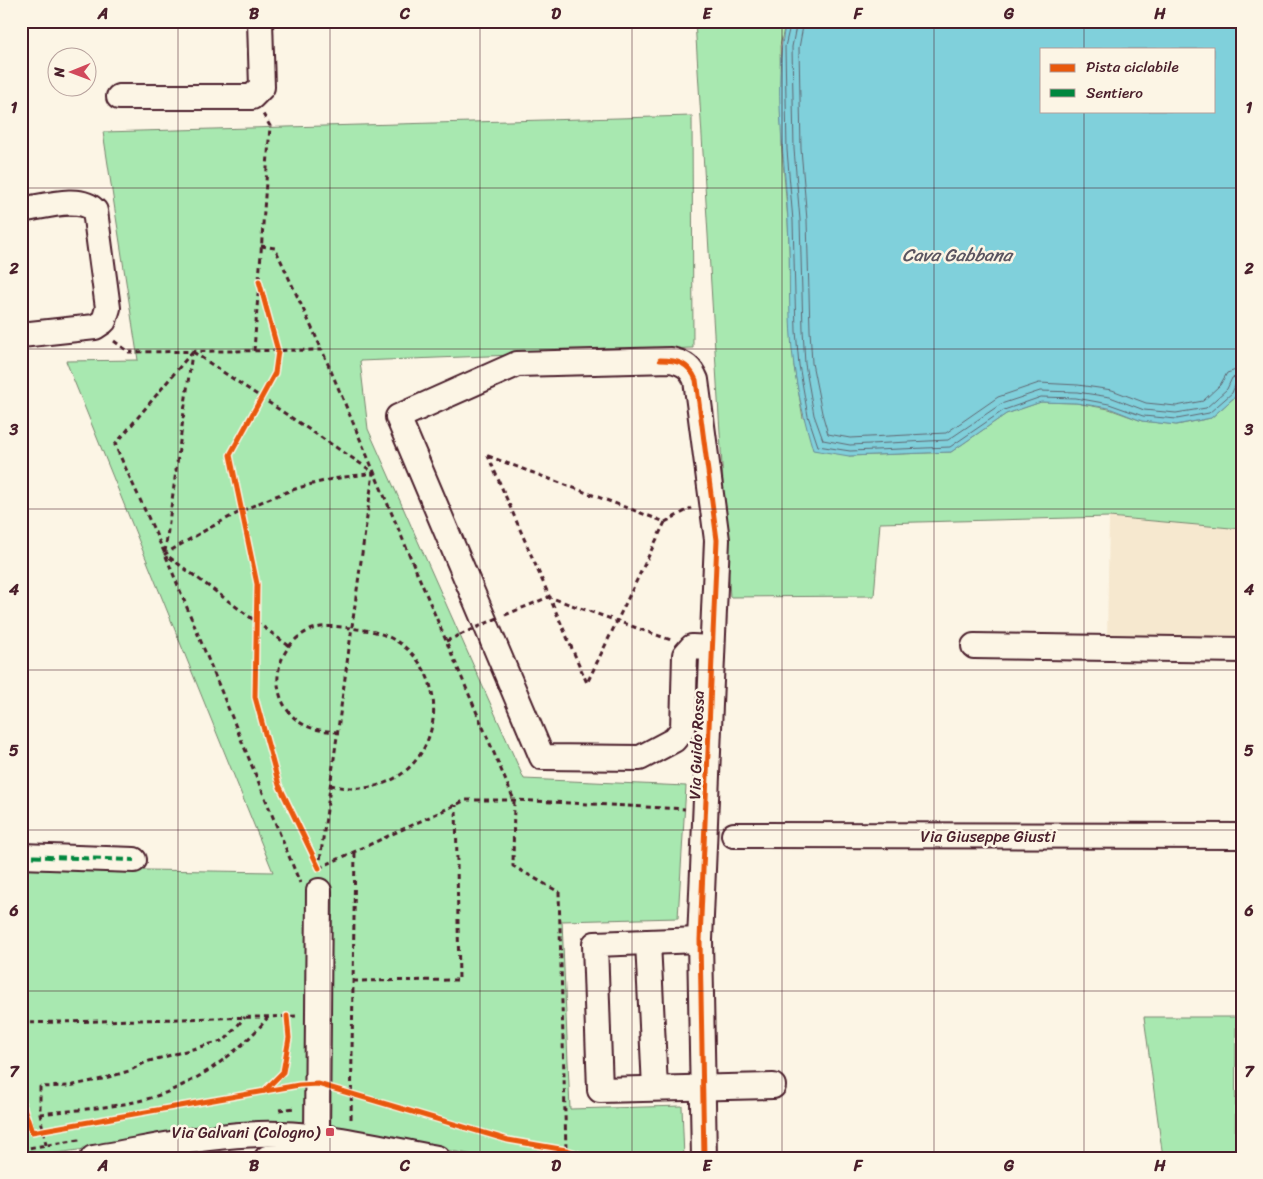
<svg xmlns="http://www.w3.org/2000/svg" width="1263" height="1179" font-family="Sriracha,sans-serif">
<rect width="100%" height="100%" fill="#fcf5e5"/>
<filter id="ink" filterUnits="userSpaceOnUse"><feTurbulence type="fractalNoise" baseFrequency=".02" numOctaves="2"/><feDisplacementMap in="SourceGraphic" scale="10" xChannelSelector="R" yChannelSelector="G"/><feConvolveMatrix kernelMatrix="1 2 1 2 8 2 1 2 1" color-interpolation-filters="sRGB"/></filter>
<g filter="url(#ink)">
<polygon fill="#f6e8cf" points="1109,517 1242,529 1242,643 1107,642"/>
<g fill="#a8e8b0" stroke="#79846e">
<polygon points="695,21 786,21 780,46 782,150 788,221 794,366 803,418 849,456 951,452 1006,414 1041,402 1076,403 1109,409 1142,421 1177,425 1211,418 1237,395 1242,380 1242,529 1109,517 880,523 874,596 730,597"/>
<polygon points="692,116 693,348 360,361 368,429 524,779 686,786 678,918 562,921 570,1109 682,1106 684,1158 492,1158 354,1134 308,1122 278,1122 21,1158 21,868 273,872 66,361 138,360 103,132"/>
<polygon points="1144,1017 1236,1017 1235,1158 1163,1158"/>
</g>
<path fill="#80d0db" stroke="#6a8995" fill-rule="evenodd" d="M786,21H1242V380L1237,395L1211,418L1176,425L1142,421L1109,408L1076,403L1041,402L1006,414L951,452L849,456L813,450C805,423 798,394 794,366C787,318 791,269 788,221C785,157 772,85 786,21ZM1042,49H1214V111H1042Z"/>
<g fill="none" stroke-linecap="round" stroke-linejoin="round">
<g stroke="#606671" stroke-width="1">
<polyline points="791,21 785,47 787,150 793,221 796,331 799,365 808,416 818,446 850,451 950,447 1004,410 1041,397 1076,398 1109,404 1143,416 1177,419 1209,413 1232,393 1236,383 1242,381"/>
<polyline points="797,21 792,47 794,149 800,220 803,330 805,364 814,415 823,440 850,445 948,440 1001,404 1040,391 1077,392 1110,397 1144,410 1176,413 1206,408 1227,389 1232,378 1242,375"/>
<polyline points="804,21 799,48 801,149 807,220 810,330 812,363 822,413 828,434 850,438 946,433 998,397 1039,383 1078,385 1112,390 1146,403 1176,406 1203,401 1220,385 1227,373 1242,368"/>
</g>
<defs>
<g id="minor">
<polyline points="119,97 252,97 262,87 260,21"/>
<path d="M21,210C42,207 81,194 95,211L108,308L104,321L95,327L21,335"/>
<polyline points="974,646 1242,650"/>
<polyline points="734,835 1242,836"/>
<polyline points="21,856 134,860"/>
<polyline points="700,940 595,944 600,1090 773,1086"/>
<polyline points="648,942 655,1088"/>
<polyline points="317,1137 319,891"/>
<path d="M93,1158C154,1148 218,1132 279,1134C332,1135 385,1149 437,1158"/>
<polyline points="267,1158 355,1156"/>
<path d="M704,1158L700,940L717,540L696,380C691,368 685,363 671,360L517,364L398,417L542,757L640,758L674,740L683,729L685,655L692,647L712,648"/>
</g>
</defs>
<use href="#minor" stroke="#4a1f2b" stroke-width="28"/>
<g stroke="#4a1f2b" stroke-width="3" stroke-dasharray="5 4" stroke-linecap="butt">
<polyline points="261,246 275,248 322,350"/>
<polyline points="114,341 129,352 322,350 514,800 513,866 559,892 566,1150"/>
<polyline points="254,351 270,126 263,114"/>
<polyline points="192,352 115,445 165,554 300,883"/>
<polyline points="193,352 373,472"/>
<polygon points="488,456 665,522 587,683"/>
<polyline points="665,522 691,508"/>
<polyline points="165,552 192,353"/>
<polyline points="505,615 549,597 671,640"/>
<polyline points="446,641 460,635"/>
<path d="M289,646L165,554C213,525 265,495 320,482C338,477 356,476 373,473"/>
<path d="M330,785C348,789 365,790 382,784C435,766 450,696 414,656C399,639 380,631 357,629C344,627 329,625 316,628C275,640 264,695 298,721C310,730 324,731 338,732"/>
<polyline points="319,868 466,800 514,800 685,809"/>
<polyline points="319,868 373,473"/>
<polyline points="353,981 459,980 456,805"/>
<polyline points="21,1023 298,1016"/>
<polyline points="279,1110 295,1108"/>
<path d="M40,1114C73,1110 111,1108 143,1100C188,1089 239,1054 268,1017"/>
<polyline points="351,1119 355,851"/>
<polyline points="46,1145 40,1114 40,1087 69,1086 102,1079 129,1071 146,1062 225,1040 245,1017"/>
<polyline points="21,1149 80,1140"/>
</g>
<use href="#minor" stroke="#fcf5e5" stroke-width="24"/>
<polyline stroke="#4a1f2b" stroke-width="3" stroke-dasharray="5 4" stroke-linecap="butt" points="460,635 500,617"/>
<polyline stroke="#00873e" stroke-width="4" stroke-dasharray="8 4" stroke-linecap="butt" points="21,856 134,860"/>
<defs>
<g id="cycleway">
<polyline points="259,281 278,351 275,373 230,455 257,584 255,697 279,785 319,868"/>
<path d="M660,360C678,360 689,363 696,380L717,540L700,940L704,1158"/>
<polyline points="264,1091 283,1072 289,1038 287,1016"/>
<polyline points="21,1099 32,1132 299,1085 318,1084 508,1140 566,1150 592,1158"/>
</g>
</defs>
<use href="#cycleway" stroke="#fcf5e5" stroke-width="8"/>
<use href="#cycleway" stroke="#e8590c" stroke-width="5"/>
</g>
</g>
<path fill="none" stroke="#4a1f2b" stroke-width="1" stroke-opacity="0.55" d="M178,21V1158M330,21V1158M480,21V1158M632,21V1158M782,21V1158M934,21V1158M1084,21V49M1084,111V1158M21,188H1242M21,349H1242M21,509H1242M21,670H1242M21,830H1242M21,991H1242"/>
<rect fill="#d1495b" stroke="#fcf5e5" stroke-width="2" x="325" y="1127" width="10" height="10" rx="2.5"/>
<g text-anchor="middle" stroke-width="5" stroke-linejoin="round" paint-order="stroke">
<g font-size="16" fill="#4a1f2b" stroke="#fcf5e5">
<text transform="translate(696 745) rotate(-88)" y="6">Via Guido Rossa</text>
<text x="988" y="842">Via Giuseppe Giusti</text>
</g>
<g font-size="16" fill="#4a1f2b" stroke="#fcf5e5" text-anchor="end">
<text x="320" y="1138">Via Galvani (Cologno)</text>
</g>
<g font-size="18" font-style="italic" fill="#5a5460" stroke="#fcf5e5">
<text x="957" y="261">Cava Gabbana</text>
</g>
</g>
<rect width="1263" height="1179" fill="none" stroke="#fcf5e5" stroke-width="55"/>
<rect x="1040" y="48" width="175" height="65" fill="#fcf5e5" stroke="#b59f9b"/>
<rect x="1050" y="64" width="25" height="8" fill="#e8590c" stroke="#b59f9b"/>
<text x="1086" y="72" font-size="15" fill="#4a1f2b">Pista ciclabile</text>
<rect x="1050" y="89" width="25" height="8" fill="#00873e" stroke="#b59f9b"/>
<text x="1086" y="98" font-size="15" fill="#4a1f2b">Sentiero</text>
<g transform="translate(72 72) rotate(269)"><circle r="24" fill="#fcf5e5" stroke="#b59f9b"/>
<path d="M0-4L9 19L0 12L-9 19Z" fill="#d1495b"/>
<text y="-8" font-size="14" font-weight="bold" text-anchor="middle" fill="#4a1f2b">N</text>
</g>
<rect x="28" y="28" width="1208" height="1124" fill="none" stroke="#4a1f2b" stroke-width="2"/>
<g font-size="16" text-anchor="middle" font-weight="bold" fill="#4a1f2b">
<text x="103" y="19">A</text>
<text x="254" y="19">B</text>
<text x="405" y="19">C</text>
<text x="556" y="19">D</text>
<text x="707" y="19">E</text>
<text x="858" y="19">F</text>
<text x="1009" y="19">G</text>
<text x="1160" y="19">H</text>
<text x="14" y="113">1</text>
<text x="1249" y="113">1</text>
<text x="14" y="274">2</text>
<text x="1249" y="274">2</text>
<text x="14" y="435">3</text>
<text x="1249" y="435">3</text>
<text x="14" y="595">4</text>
<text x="1249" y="595">4</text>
<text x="14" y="756">5</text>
<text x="1249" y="756">5</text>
<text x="14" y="916">6</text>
<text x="1249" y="916">6</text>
<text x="14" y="1077">7</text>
<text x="1249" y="1077">7</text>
<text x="103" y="1171">A</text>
<text x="254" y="1171">B</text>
<text x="405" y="1171">C</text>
<text x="556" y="1171">D</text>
<text x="707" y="1171">E</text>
<text x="858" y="1171">F</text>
<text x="1009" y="1171">G</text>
<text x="1160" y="1171">H</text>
</g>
</svg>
